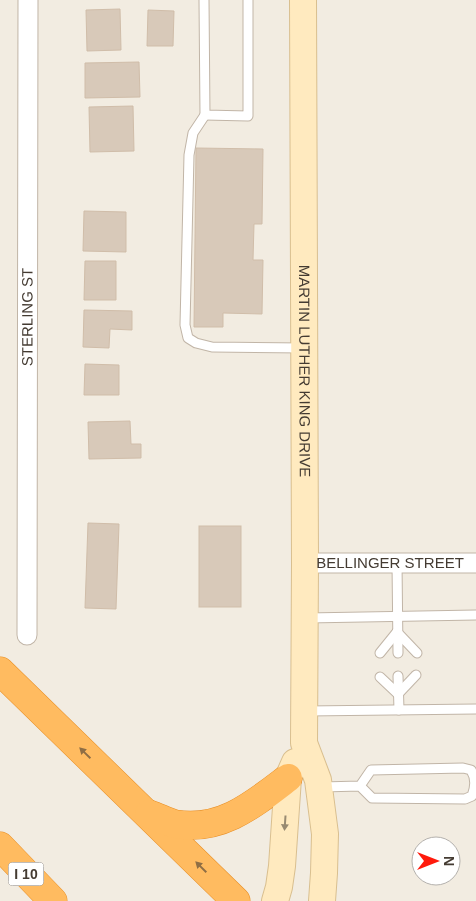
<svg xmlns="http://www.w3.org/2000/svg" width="476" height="901" font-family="Helvetica,sans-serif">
<rect width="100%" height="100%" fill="#f2ece1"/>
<g fill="#d8c9b9" stroke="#d0bda9">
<polygon points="120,9 121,50 87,51 86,10"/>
<polygon points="148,10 174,11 173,46 147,46"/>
<polygon points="139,62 140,97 85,98 85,63"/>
<polygon points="133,106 134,151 90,152 89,107"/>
<polygon points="196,148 263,149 262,224 254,224 253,260 263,260 262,314 223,313 223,327 194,327"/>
<polygon points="84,211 126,212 126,252 83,251"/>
<polygon points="85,261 116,261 116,300 84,300"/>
<polygon points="84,310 132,311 132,330 110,329 109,348 83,347"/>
<polygon points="85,364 119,365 119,395 84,395"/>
<polygon points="130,421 131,444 141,444 141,458 89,459 88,422"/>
<polygon points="88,523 119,524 116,609 85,608"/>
<rect x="199" y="526" width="42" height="81"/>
</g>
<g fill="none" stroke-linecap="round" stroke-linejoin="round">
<defs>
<g id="lane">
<polyline points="204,0 205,115 248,116 248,0"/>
<polyline points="205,115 193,133 189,155 185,325 188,338 196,343 212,347 303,348"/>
<polyline points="397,563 398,653"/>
<polyline points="307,618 476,615"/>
<polyline points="397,632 417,653"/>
<polyline points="380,653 397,632"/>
<polyline points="398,676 399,710"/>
<polyline points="380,677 398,694"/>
<polyline points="398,694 416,675"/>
<polyline points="307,711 476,709"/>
<path d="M322,787L360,786L372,798L465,799L472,796C476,786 476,778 471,770L463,768L371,770L360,786"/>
</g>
<g id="street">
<path id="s1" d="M305,563H476"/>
<path id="s2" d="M27,635L28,0"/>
</g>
<g id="secondary">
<path id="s3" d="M303,0L305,563L304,743L318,780L325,834L324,873L322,901"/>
<polyline points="275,901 279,887 282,866 288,778 295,762"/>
</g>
<g id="highway">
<polyline points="0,671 236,901"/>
<path d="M149,814C158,817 167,822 175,824C221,832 254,804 288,778"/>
<polyline points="0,846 53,901"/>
</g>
</defs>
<use href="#lane" stroke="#c1b5a7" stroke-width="11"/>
<use href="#street" stroke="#c1b5a7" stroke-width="21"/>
<use href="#secondary" stroke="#d9bf8f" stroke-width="28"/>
<use href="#highway" stroke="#e88f26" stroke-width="29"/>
<use href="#lane" stroke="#fff" stroke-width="9"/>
<use href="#street" stroke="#fff" stroke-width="19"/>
<use href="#secondary" stroke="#ffeabf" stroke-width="26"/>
<use href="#highway" stroke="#ffbb60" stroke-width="28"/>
</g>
<defs><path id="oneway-solid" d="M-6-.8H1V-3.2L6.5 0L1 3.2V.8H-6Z" transform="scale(1.25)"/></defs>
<g fill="#8f6e44">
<use href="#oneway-solid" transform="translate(85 753) rotate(-136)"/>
<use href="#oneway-solid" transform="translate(201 867) rotate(-135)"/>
</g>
<use fill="#988a71" href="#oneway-solid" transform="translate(285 823) rotate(94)"/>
<g text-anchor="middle" stroke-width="5" stroke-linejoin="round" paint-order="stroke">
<rect fill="#fff" stroke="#7c7670" stroke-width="1" x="8.5" y="862.5" width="35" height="23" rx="4"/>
<g font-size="14" font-weight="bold" fill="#443b32">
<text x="26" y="879">I 10</text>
</g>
<g font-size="15" fill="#443b32" stroke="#fff">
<text dy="5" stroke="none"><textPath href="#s2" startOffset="318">STERLING ST</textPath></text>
<text dy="5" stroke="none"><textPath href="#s3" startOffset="371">MARTIN LUTHER KING DRIVE</textPath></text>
<text dy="5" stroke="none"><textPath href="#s1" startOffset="85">BELLINGER STREET</textPath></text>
</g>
</g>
<g transform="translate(436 861) rotate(90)"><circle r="24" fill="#ffffff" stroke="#b4b1ad"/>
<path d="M0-4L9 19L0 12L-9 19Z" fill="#ff1a0c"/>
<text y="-8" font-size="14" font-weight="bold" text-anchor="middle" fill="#443b32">N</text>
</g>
</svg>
